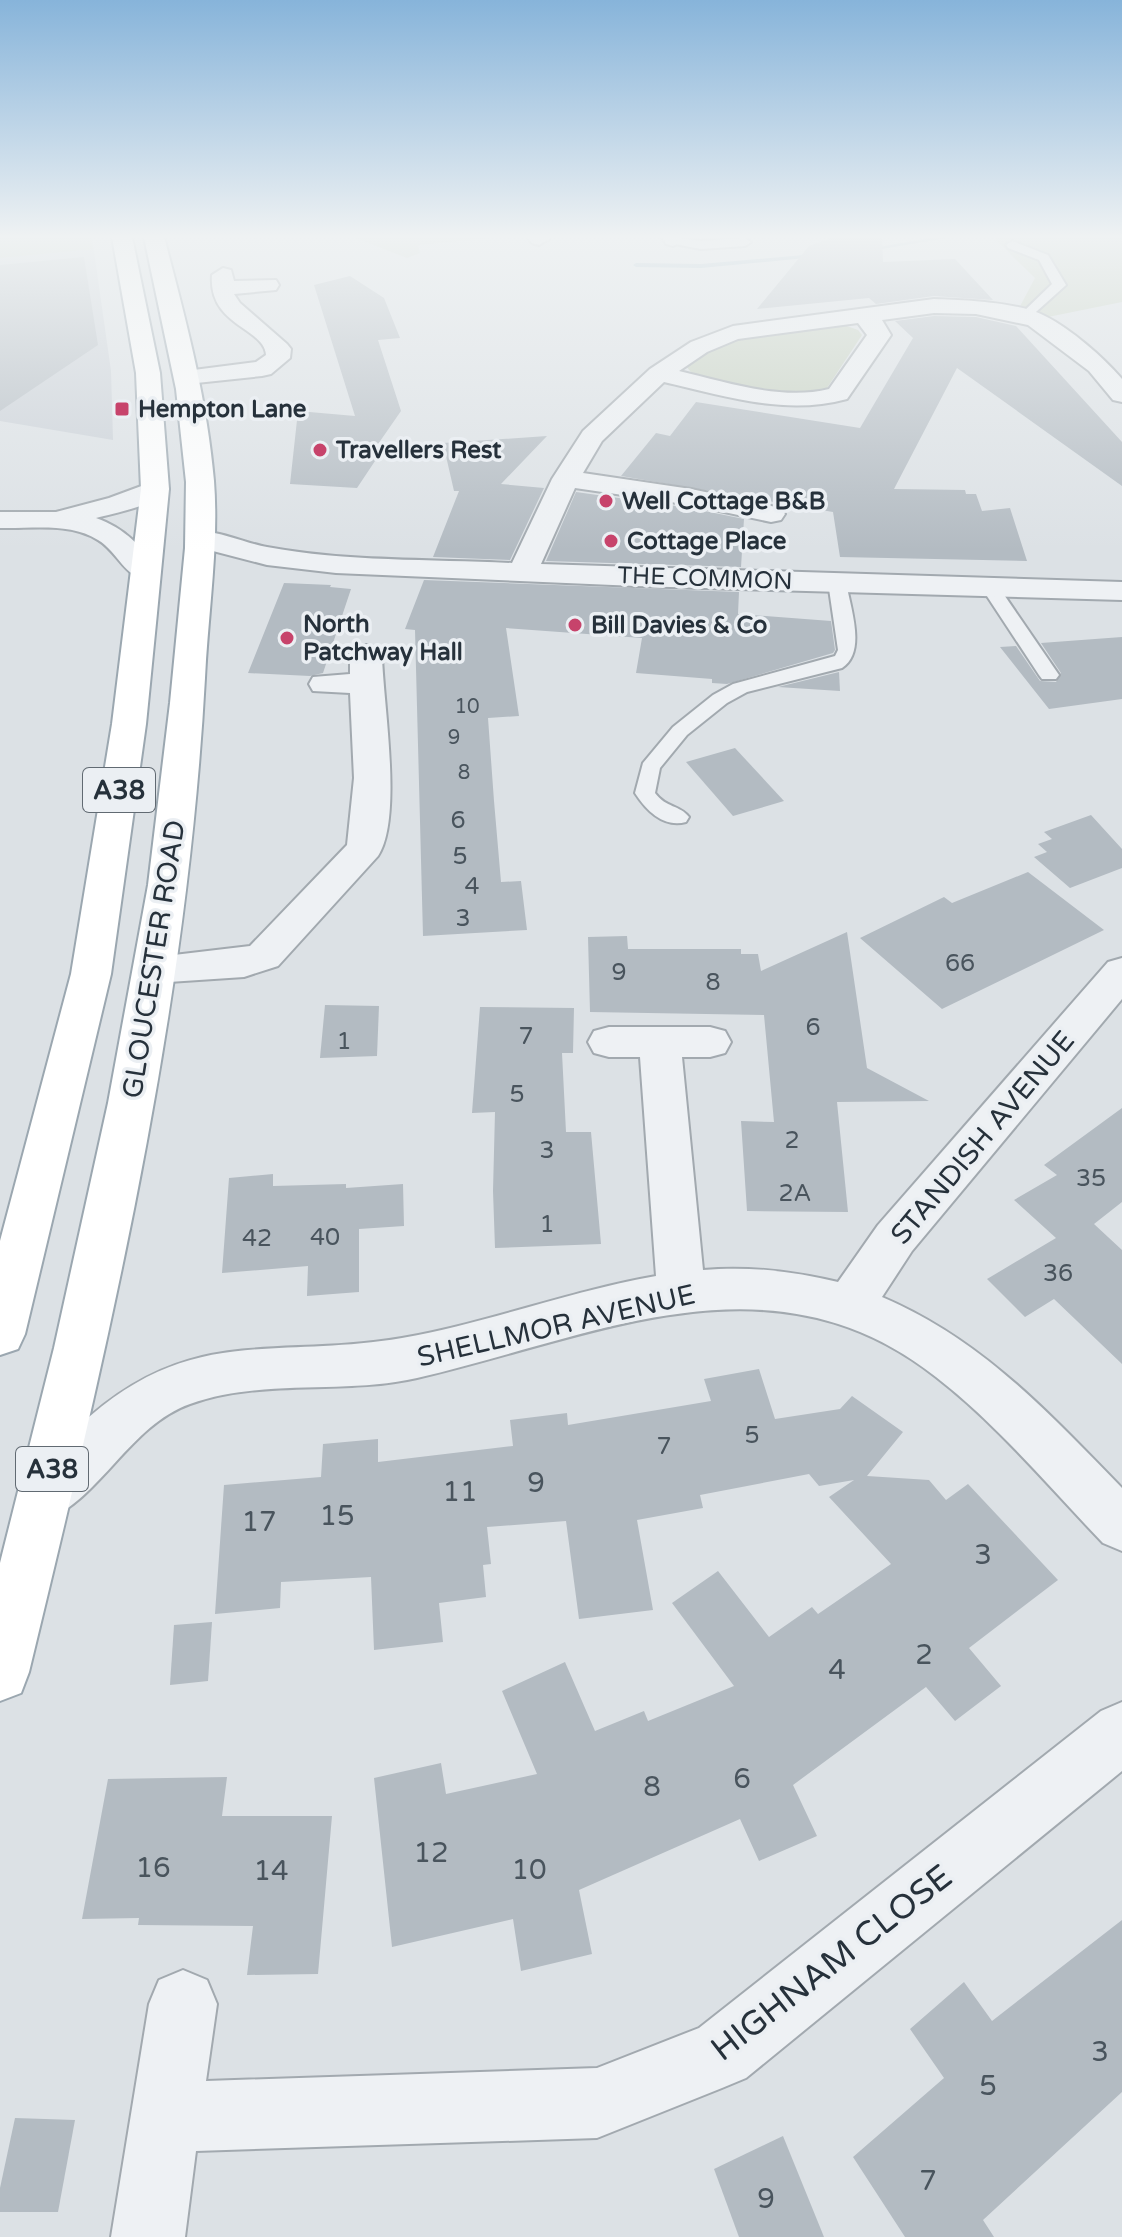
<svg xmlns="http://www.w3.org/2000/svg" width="1122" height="2237" font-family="'Varela Round',sans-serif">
<rect width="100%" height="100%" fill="#dce1e5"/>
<polygon fill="#cad0d7" points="0,237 92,237 111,371 113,440 0,421"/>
<g fill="#c4cfbd">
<polygon points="0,237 90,237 93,249 0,258"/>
<polygon points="353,237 489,237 490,238 418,245 420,253 407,258"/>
<polygon points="1003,237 1122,237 1122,302 1043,318 1018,310 1035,278 995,239"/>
<polygon points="838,323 858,330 862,335 825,391 792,396 694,376 686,366 728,340"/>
</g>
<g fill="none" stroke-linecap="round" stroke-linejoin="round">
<g fill="#97b4c4" fill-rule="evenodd">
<polygon points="936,237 953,237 864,252 861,250"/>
<polygon points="815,254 817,257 701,268 636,267 633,265 636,263 701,264"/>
</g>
</g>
<g fill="#b3bbc2">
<polygon points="834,237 882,237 883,262 955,259 993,300 934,296 876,304 869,298 757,309 809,246"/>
<polygon points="84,257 98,345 0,411 0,265"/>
<polygon points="350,276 384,298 400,338 378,340 401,411 376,447 385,446 357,488 290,484 298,411 355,416 314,285"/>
<polygon points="934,316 976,317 1016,326 1122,442 1122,486 957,368 894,489 965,490 966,494 976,494 982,511 1010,508 1027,561 840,557 833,512 621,476 656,433 670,436 696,402 860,428 913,338 895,321"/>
<polygon points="547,436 501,484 544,488 510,560 433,557 459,491 454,491 443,443"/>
<polygon points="576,492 690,508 744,519 741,567 546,561"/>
<polygon points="424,580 739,592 738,614 831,621 835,650 833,653 727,684 712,683 712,679 636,673 642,638 506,628 519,716 488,718 494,801 501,882 521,881 527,930 423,936 415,630 405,629"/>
<polygon points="284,583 331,585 330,587 351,589 323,673 310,676 248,673"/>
<polygon points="1122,637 1122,699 1049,709 1000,647 1016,646 1040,681 1056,682 1061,673 1041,643"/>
<polygon points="839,672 840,691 778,687"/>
<polygon points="735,748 784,801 733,816 686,762"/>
<polygon points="1091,815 1122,849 1122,868 1070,888 1034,857 1047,852 1038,844 1052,839 1044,832"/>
<polygon points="1028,872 1104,930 942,1009 860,938 944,897 952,903"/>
<polygon points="847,932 867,1068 929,1101 837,1102 848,1212 747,1211 741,1121 774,1122 764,1015 590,1012 588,937 627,936 628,949 741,949 741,954 758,954 761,971"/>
<polygon points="325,1005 379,1006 377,1056 320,1058"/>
<polygon points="480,1007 574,1008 573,1053 562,1053 566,1132 591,1132 601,1244 495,1248 493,1191 495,1112 472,1113"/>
<polygon points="1122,1108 1122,1202 1094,1224 1122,1250 1122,1364 1054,1299 1025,1317 987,1279 1056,1238 1014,1200 1057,1175 1044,1165"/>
<polygon points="273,1174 273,1186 346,1184 346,1188 403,1184 404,1226 359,1229 359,1292 307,1296 308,1266 222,1273 229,1178"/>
<polygon points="759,1369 775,1419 840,1409 852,1396 903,1432 867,1476 929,1480 946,1500 968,1484 1058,1580 969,1648 1001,1686 955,1721 926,1687 793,1785 817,1836 759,1861 740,1819 579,1890 592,1954 521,1971 513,1919 392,1947 374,1778 441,1763 446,1794 537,1774 502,1691 565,1662 595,1731 644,1711 648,1721 734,1686 672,1603 718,1571 769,1637 812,1607 818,1614 891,1564 829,1497 854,1480 819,1486 809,1474 700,1495 703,1508 637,1520 653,1610 579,1619 566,1521 487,1527 491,1564 483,1565 486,1597 439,1603 443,1642 374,1650 371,1577 281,1582 280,1608 215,1614 224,1485 321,1477 323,1444 378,1439 378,1462 513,1446 510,1420 567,1413 568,1425 711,1401 704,1379"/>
<polygon points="212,1622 208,1681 170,1685 174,1625"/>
<polygon points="227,1777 222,1816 332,1816 318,1974 247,1975 253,1926 138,1925 139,1918 82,1919 108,1779"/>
<polygon points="1122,1920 1122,2092 983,2220 994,2237 905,2237 853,2157 944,2078 910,2029 964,1982 992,2021"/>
<polygon points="15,2118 75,2120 58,2212 0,2212 0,2188"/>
<polygon points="783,2136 824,2237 739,2237 714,2169"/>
</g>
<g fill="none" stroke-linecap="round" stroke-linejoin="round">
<defs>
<g id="lane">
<polygon points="669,237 701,241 745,238 751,242 745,246 701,249 669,243"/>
<polygon points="1012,241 1048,255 1066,285 1027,320 1022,319 1022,313 1052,284 1039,260 1008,248 1006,245"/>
<path d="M837,577L846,582C850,607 867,652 842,668L747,692L727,703L687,735L660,768L655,793C666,808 680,805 689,817L686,822C663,828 646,810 635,793L643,763L673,727L713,695L733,684L835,656L838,650L828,582Z"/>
<polygon points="990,582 996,583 1059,675 1056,679 1042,679 1039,675 981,587"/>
</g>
<g id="street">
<polygon points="527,237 548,237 549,239 539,245 532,243"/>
<polygon points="662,237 682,237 683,240 673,246 666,244"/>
<path d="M223,268L231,270L234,281L276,280L279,285L276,290L234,294L240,303L287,344L291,349L290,358L271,374L262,376L187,384L178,382L175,377L178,372L256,362L266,355C265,328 208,326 212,275Z"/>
<path d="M934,299C964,300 1018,302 1045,316C1071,329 1103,357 1122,379V402L1113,400L1089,371L1028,325L976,314L934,313L882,320L891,335L847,399C785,416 725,396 664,382L602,441L583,473L691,489L771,506L781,508L785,514L781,520L771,522L691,505L575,488L541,564L1122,582V600L636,586L336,573L267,565L190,545L186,539L190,533C213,527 243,543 267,547C347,562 431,559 512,563L552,479L583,431L650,369L691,342L733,326ZM858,323L867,335L829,389C782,401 726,382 679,371L707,352L738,339Z"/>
<path d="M155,481L165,483L169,489C158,505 115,513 96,518C125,528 143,548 160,572L155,578C127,585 120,553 98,540C70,522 31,529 0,528V512H56L109,498Z"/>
<path d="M366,645L377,648L382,655C383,703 403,818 378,856L278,966L244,977L154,983L140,979L134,969L140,959L250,946L347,845L354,778L350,693L313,691L309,684L313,677L350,674V655L355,648Z"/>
<path d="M1122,958V999L912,1251L882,1297C981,1339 1048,1412 1122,1488V1551L1103,1543C1049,1487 998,1425 936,1377C771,1247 595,1337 417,1378C343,1395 262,1378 190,1404C130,1425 100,1499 46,1520L27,1513L19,1495C31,1468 56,1447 78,1427C189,1323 270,1360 402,1338C488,1323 570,1291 656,1276L640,1057H609L594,1053L588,1042L594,1031L609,1027H710L725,1031L731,1042L725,1053L710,1057H682L703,1270C750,1266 792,1271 838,1282L878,1225L1108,962Z"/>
<polygon points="1122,1702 1122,1771 746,2078 722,2088 597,2138 196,2151 185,2237 111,2237 149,2004 159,1980 183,1970 207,1980 217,2004 206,2081 597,2068 699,2028 1101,1711"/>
</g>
<g id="primary">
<polygon points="112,237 132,237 160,373 169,489 157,613 146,724 111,974 25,1334 18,1349 0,1355 0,1241 71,974 112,724 141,489 136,373"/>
<path d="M144,237H164C185,317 207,398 214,481C219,546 208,613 205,678C187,1014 108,1346 29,1672L21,1693L0,1701V1563L54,1348L108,1103L148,885L170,703L185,548L186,482L176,389Z"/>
</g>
</defs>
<use href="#lane" stroke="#a2a9af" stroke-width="4"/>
<use href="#street" stroke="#a2a9af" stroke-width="4"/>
<use href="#primary" stroke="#9ba7b0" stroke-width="4"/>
<use href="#lane" fill="#eef1f4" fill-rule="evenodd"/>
<use href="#street" fill="#eef1f4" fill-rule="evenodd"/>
<use href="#primary" fill="#fff" fill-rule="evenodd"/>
</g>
<linearGradient id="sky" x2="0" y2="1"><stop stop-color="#87b4da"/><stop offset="0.43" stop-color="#eff2f3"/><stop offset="1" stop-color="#eff2f3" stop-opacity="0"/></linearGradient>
<rect width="1122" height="550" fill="url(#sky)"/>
<g fill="#c7436b" stroke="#ebeff3" stroke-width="3">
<rect x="114" y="401" width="16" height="16" rx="4"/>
<circle cx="320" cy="450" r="8"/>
<circle cx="606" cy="501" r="8"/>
<circle cx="611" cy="541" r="8"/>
<circle cx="575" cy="625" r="8"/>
<circle cx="287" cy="638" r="8"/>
</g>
<g text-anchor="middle" stroke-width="7" stroke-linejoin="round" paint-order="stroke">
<g font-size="20" fill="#49545d">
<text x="467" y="713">10</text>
<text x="454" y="744">9</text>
<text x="464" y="779">8</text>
</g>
<g font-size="24" font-weight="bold" fill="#26313b" stroke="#ebeff3" text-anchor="start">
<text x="138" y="417">Hempton Lane</text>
<text x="336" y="458">Travellers Rest</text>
<text x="622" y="509">Well Cottage B&amp;B</text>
<text x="627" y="549">Cottage Place</text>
<text x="303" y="632">North<tspan x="303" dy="28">Patchway Hall</tspan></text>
<text x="591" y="633">Bill Davies &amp; Co</text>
</g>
<g font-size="24" fill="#26313b" stroke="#ebeff3">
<text transform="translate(705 578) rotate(2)" y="8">THE COMMON</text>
</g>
<g font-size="24" fill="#49545d">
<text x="458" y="828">6</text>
<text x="460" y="864">5</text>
<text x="472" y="894">4</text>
<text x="463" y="926">3</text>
<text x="960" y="971">66</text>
<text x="619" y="980">9</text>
<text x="713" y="990">8</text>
<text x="813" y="1035">6</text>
<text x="526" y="1044">7</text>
<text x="344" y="1049">1</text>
<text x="517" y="1102">5</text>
<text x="792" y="1148">2</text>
<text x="547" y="1158">3</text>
<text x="1091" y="1186">35</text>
<text x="795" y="1201">2A</text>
<text x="547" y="1232">1</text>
<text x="325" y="1245">40</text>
<text x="257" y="1246">42</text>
<text x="1058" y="1281">36</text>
<text x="752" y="1443">5</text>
<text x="664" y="1454">7</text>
</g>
<g fill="#ebeff3" stroke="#616a72" stroke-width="2">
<rect x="83" y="768" width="72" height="44" rx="6"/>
<rect x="16" y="1447" width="72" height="44" rx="6"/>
</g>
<g font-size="26" font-weight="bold" fill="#26313b">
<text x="119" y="799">A38</text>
<text x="52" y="1478">A38</text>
</g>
<g font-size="28" fill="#26313b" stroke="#ebeff3">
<text transform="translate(153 959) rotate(-81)" y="10">GLOUCESTER ROAD</text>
<text transform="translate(982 1137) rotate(-50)" y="10">STANDISH AVENUE</text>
<text transform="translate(556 1325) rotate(-13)" y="10">SHELLMOR AVENUE</text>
</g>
<g font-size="28" fill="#49545d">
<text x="536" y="1492">9</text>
<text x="460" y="1501">11</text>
<text x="337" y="1525">15</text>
<text x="259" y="1531">17</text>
<text x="983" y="1564">3</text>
<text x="924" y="1664">2</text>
<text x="837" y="1679">4</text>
<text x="742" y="1788">6</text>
<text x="652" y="1796">8</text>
<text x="431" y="1862">12</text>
<text x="153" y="1877">16</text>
<text x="529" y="1879">10</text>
<text x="271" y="1880">14</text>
<text x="1100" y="2061">3</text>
<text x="988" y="2095">5</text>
<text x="928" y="2190">7</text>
<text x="766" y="2208">9</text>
</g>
<g font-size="34" fill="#26313b" stroke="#ebeff3">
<text transform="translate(831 1962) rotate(-38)" y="12">HIGHNAM CLOSE</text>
</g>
</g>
</svg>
